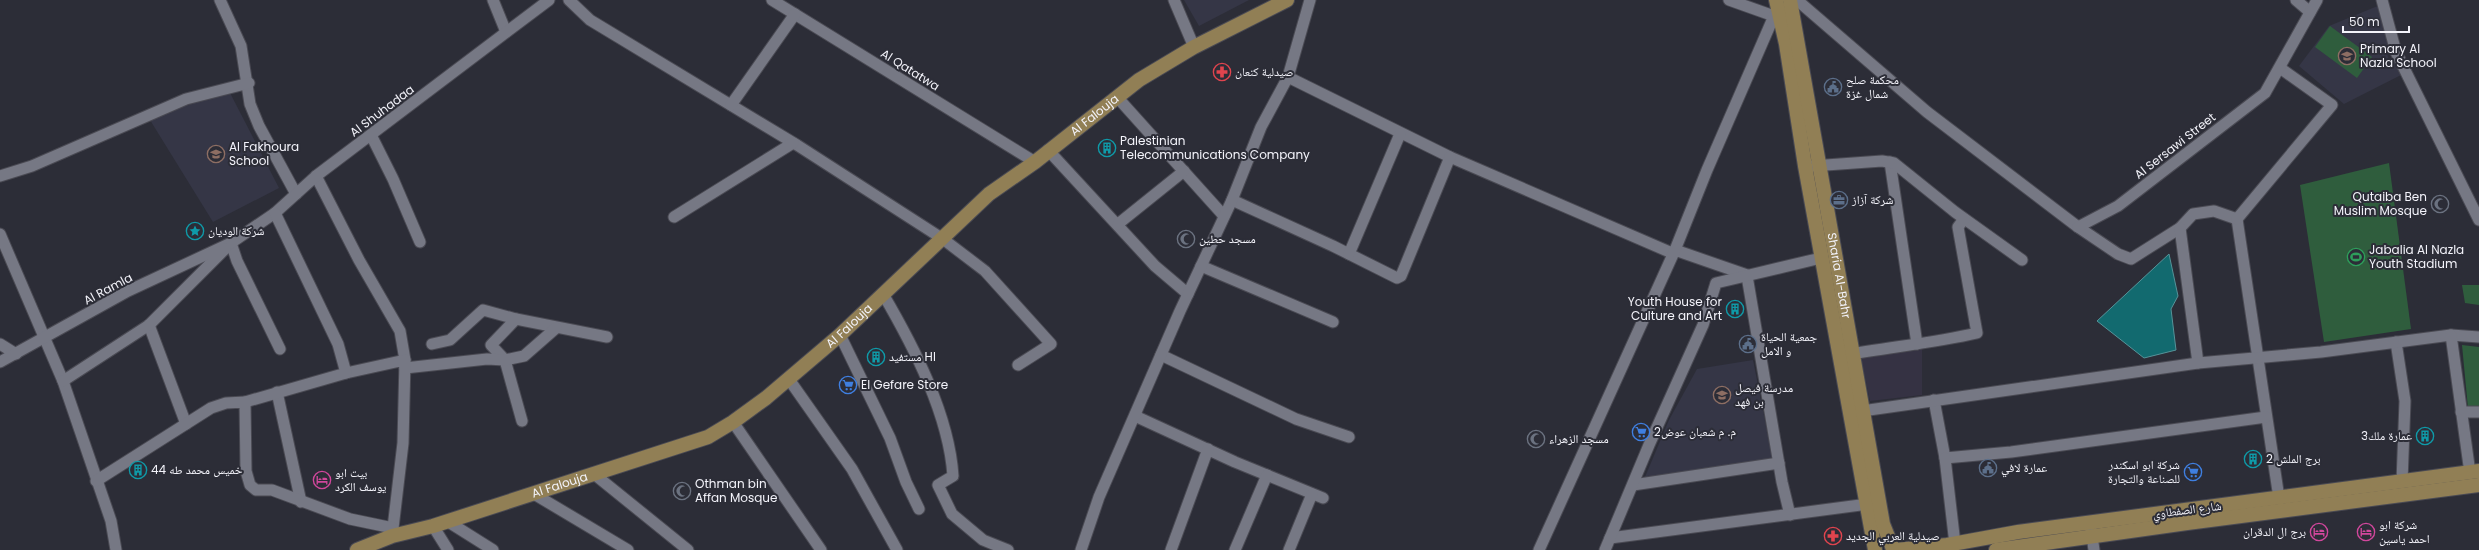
<svg xmlns="http://www.w3.org/2000/svg" width="2479" height="550" font-family="Poppins,'Noto Naskh Arabic',sans-serif">
<rect width="100%" height="100%" fill="#2c2d37"/>
<g fill="#353646">
<polygon points="1184,0 1249,0 1199,26"/>
<polygon points="2380,5 2388,47 2386,51 2389,60 2395,62 2401,75 2344,104 2299,66 2329,26"/>
<polygon points="228,89 279,188 213,222 150,120"/>
<polygon points="1753,360 1773,461 1645,477 1669,420 1697,369"/>
</g>
<polygon fill="#353243" points="1922,346 1922,395 1870,401 1860,353"/>
<g fill="#2f5d3d">
<polygon points="2330,26 2372,57 2357,78 2315,47"/>
<polygon points="2389,163 2411,329 2324,342 2300,185"/>
<polygon points="2462,285 2479,285 2479,305 2465,303"/>
<polygon points="2462,345 2479,347 2479,407 2468,408"/>
</g>
<polygon fill="#126a6f" stroke="#569399" points="2169,254 2178,296 2171,309 2176,350 2144,358 2097,321"/>
<g fill="none" stroke-linecap="round" stroke-linejoin="round">
<defs>
<g id="minor">
<polyline points="220,0 241,46 250,104 259,126 296,194"/>
<polyline points="493,0 506,32"/>
<polyline points="569,0 590,20 797,145 943,239 985,271 1051,344 1018,365"/>
<polyline points="772,0 1035,162"/>
<polyline points="1174,0 1194,47"/>
<polyline points="1729,0 1774,16"/>
<polyline points="1797,0 1927,112 2078,227 2118,254 2131,259 2180,228 2193,214 2214,211 2237,219 2279,498"/>
<polyline points="2296,0 2310,12"/>
<polyline points="2382,0 2396,52 2479,220"/>
<polyline points="1288,77 1450,157 1672,253"/>
<polyline points="1117,97 1224,216"/>
<polyline points="731,105 795,14"/>
<polyline points="371,135 393,179 420,242"/>
<polyline points="1048,150 1155,266 1188,294"/>
<polyline points="1890,162 1917,344"/>
<polyline points="1812,166 1882,161 1894,163 1955,212 2022,260"/>
<polyline points="0,176 32,166 186,99 249,83"/>
<polyline points="316,176 359,260 400,331 405,360"/>
<polyline points="1232,200 1333,246 1397,278 1401,276 1450,157"/>
<polyline points="674,217 793,143"/>
<polyline points="2237,219 2332,105 2280,68"/>
<polyline points="1118,224 1184,171"/>
<polyline points="2078,227 2118,206 2265,93 2317,0"/>
<polyline points="2180,228 2198,363"/>
<polyline points="0,234 63,381 111,521 116,550"/>
<polyline points="231,243 237,261 280,349"/>
<polyline points="1675,250 1747,275"/>
<polyline points="1349,254 1400,134"/>
<polyline points="1201,266 1333,322"/>
<polyline points="1747,276 1782,482 1790,515"/>
<path d="M883,294C914,347 949,415 953,476L938,485L952,514L983,540L1008,550"/>
<polyline points="516,319 607,337"/>
<polyline points="149,325 186,424"/>
<polyline points="840,335 890,438 906,482 919,509"/>
<polyline points="2451,335 2479,337"/>
<polyline points="2396,342 2405,401 2402,482"/>
<polyline points="0,344 16,354"/>
<polyline points="432,344 450,340 483,310 516,319 491,345 505,360 522,421"/>
<polyline points="1161,355 1296,419 1349,437"/>
<path d="M1846,355C1890,347 1934,343 1977,333L1958,227L1964,219"/>
<polyline points="0,362 128,291 231,243 275,213 316,176 549,0"/>
<polyline points="405,368 487,359 505,360 524,356 556,328"/>
<polyline points="346,373 405,360 403,443 393,528"/>
<polyline points="788,378 852,469 897,550"/>
<polyline points="63,381 149,325 225,249"/>
<polyline points="277,392 301,502"/>
<polyline points="1934,400 1945,458 2011,452 2266,417"/>
<polyline points="245,402 346,373 338,344 275,213"/>
<polyline points="1855,412 2198,363 2321,352 2451,335 2470,473"/>
<polyline points="2461,412 2479,412"/>
<polyline points="1135,416 1235,462 1323,498"/>
<polyline points="733,422 821,550"/>
<polyline points="1945,458 1955,544"/>
<polyline points="594,474 688,550"/>
<polyline points="96,481 211,408 226,403 245,402 246,471 250,485 256,490 272,490 350,519 393,528 392,536"/>
<polyline points="1633,485 1779,463"/>
<polyline points="534,494 628,550"/>
<polyline points="447,521 493,550"/>
<polyline points="433,526 448,550"/>
<polyline points="2091,529 2094,550"/>
<polyline points="1610,538 1868,504"/>
<polyline points="1081,550 1099,497 1180,311 1232,200 1261,127 1288,77 1310,0"/>
<polyline points="1171,550 1208,449"/>
<polyline points="1235,550 1267,475"/>
<polyline points="1289,550 1312,494"/>
<polyline points="1539,550 1675,250 1707,170 1774,16 1779,16"/>
<polyline points="1605,550 1649,445 1703,325 1716,283 1821,258"/>
</g>
<g id="major">
<polyline points="1776,0 1786,44 1805,166 1875,550"/>
<path id="s1" d="M1790,0L1875,479L1883,524L1893,549"/>
<path id="s2" d="M357,550L392,536L433,526L708,437L733,422L766,398L840,335L989,194L1035,162L1139,80L1194,47L1287,0"/>
<polyline points="1896,550 1947,545 2018,532 2479,471"/>
<polyline points="1996,550 2187,523 2479,485"/>
</g>
</defs>
<use href="#minor" stroke="#4a4a53" stroke-width="13"/>
<use href="#major" stroke="#4a4a53" stroke-width="16"/>
<use href="#minor" stroke="#767884" stroke-width="11"/>
<use href="#major" stroke="#917f55" stroke-width="14"/>
</g>
<defs>
<symbol id="school-ring" viewBox="-11 -11 22 22"><circle r="9.5" fill="#2c2d37" stroke="#8d6e63" stroke-width="1.5"/><path d="M0-5L7-2L0 1L-7-2ZM-4 1L0 2.5L4 1V4Q0 6-4 4Z" fill="#8d6e63"/></symbol>
<symbol id="pharmacy-ring" viewBox="-11 -11 22 22"><circle r="9.5" fill="#2c2d37" stroke="#e0444e" stroke-width="1.5"/><path d="M-2-6h4v4h4v4h-4v4h-4v-4h-4v-4h4Z" fill="#e0444e"/></symbol>
<symbol id="civic-ring" viewBox="-11 -11 22 22"><circle r="9.5" fill="#2c2d37" stroke="#5c6f8a" stroke-width="1.5"/><path d="M-.6-6.5H3V-4.5H.6V-3L4-1V1h2V6H-6V1h2V-1L-.6-3ZM-1.2 2.5V6h2.4V2.5Z" fill="#5c6f8a"/></symbol>
<symbol id="building-ring" viewBox="-11 -11 22 22"><circle r="9.5" fill="#2c2d37" stroke="#0f9aa8" stroke-width="1.5"/><path d="M-4-6H4V6H1V3H-1V6H-4ZM-2.5-4.3h1.7v1.8h-1.7ZM.8-4.3h1.7v1.8H.8ZM-2.5-1h1.7V.8h-1.7ZM.8-1h1.7V.8H.8Z" fill="#0f9aa8"/></symbol>
<symbol id="office-ring" viewBox="-11 -11 22 22"><circle r="9.5" fill="#2c2d37" stroke="#5c6f8a" stroke-width="1.5"/><path d="M-6-3h4V-5.5h4V-3h4V5H-6ZM-1-4.5V-3h2v-1.5ZM-6 0V1H6V0Z" fill="#5c6f8a"/></symbol>
<symbol id="mosque-ring" viewBox="-11 -11 22 22"><circle r="9.5" fill="#2c2d37" stroke="#6b7280" stroke-width="1.5"/><path d="M3.5-4.9A6 6 0 1 0 3.5 4.9A5 5 0 1 1 3.5-4.9Z" fill="#6b7280"/></symbol>
<symbol id="sight-ring" viewBox="-11 -11 22 22"><circle r="9.5" fill="#2c2d37" stroke="#0f9aa8" stroke-width="1.5"/><path d="M0-6L1.8-2.2L6-1.7L2.9 1.2L3.7 5.4L0 3.3L-3.7 5.4L-2.9 1.2L-6-1.7L-1.8-2.2Z" fill="#0f9aa8"/></symbol>
<symbol id="stadium-ring" viewBox="-11 -11 22 22"><circle r="9.5" fill="#2c2d37" stroke="#2e9e5b" stroke-width="1.5"/><path d="M0-5a6.5 5 0 1 0 0 10a6.5 5 0 1 0 0-10ZM-3.5-1.8h7v3.6h-7Z" fill="#2e9e5b"/></symbol>
<symbol id="supermarket-ring" viewBox="-11 -11 22 22"><circle r="9.5" fill="#2c2d37" stroke="#3f7fe0" stroke-width="1.5"/><path d="M-6-5.5h2.5l.6 2H6L4.5 2H-2.5L-4.4-4H-6ZM-1.5 3.2a1.3 1.3 0 1 0 .1 0ZM3 3.2a1.3 1.3 0 1 0 .1 0Z" fill="#3f7fe0"/></symbol>
<symbol id="hotel-ring" viewBox="-11 -11 22 22"><circle r="9.5" fill="#2c2d37" stroke="#d1479c" stroke-width="1.5"/><path d="M-6-4.5h1.5V1H6V5H4.5V3h-9V5H-6ZM-4 0a1.8 1.8 0 1 1 3.6 0ZM.5 0V-2.5h3Q6-2.5 6 0Z" fill="#d1479c"/></symbol>
</defs>
<g fill-rule="evenodd">
<use href="#school-ring" x="2337" y="46" width="20" height="20"/>
<use href="#pharmacy-ring" x="1212" y="62" width="20" height="20"/>
<use href="#civic-ring" x="1823" y="77" width="20" height="20"/>
<use href="#building-ring" x="1097" y="138" width="20" height="20"/>
<use href="#school-ring" x="206" y="144" width="20" height="20"/>
<use href="#office-ring" x="1829" y="190" width="20" height="20"/>
<use href="#mosque-ring" x="2430" y="194" width="20" height="20"/>
<use href="#sight-ring" x="185" y="221" width="20" height="20"/>
<use href="#mosque-ring" x="1176" y="229" width="20" height="20"/>
<use href="#stadium-ring" x="2346" y="247" width="20" height="20"/>
<use href="#building-ring" x="1725" y="299" width="20" height="20"/>
<use href="#civic-ring" x="1738" y="334" width="20" height="20"/>
<use href="#building-ring" x="866" y="347" width="20" height="20"/>
<use href="#supermarket-ring" x="838" y="375" width="20" height="20"/>
<use href="#school-ring" x="1712" y="385" width="20" height="20"/>
<use href="#supermarket-ring" x="1631" y="422" width="20" height="20"/>
<use href="#building-ring" x="2415" y="426" width="20" height="20"/>
<use href="#mosque-ring" x="1526" y="429" width="20" height="20"/>
<use href="#building-ring" x="2243" y="449" width="20" height="20"/>
<use href="#civic-ring" x="1978" y="458" width="20" height="20"/>
<use href="#building-ring" x="128" y="460" width="20" height="20"/>
<use href="#supermarket-ring" x="2183" y="462" width="20" height="20"/>
<use href="#hotel-ring" x="312" y="470" width="20" height="20"/>
<use href="#mosque-ring" x="672" y="481" width="20" height="20"/>
<use href="#hotel-ring" x="2309" y="522" width="20" height="20"/>
<use href="#hotel-ring" x="2356" y="522" width="20" height="20"/>
<use href="#pharmacy-ring" x="1823" y="526" width="20" height="20"/>
</g>
<g text-anchor="middle" stroke-width="4" stroke-linejoin="round" paint-order="stroke">
<g font-size="12" fill="#f3f3fa" stroke="#2c2d37" text-anchor="start">
<text x="2360" y="53">Primary Al<tspan x="2360" dy="14">Nazla School</tspan></text>
<text x="1235" y="76">صيدلية كنعان</text>
<text x="1846" y="84">محكمة صلح<tspan x="1846" dy="14">شمال غزة</tspan></text>
<text x="1120" y="145">Palestinian<tspan x="1120" dy="14">Telecommunications Company</tspan></text>
<text x="229" y="151">Al Fakhoura<tspan x="229" dy="14">School</tspan></text>
<text x="2427" y="201" text-anchor="end">Qutaiba Ben<tspan x="2427" dy="14">Muslim Mosque</tspan></text>
<text x="1852" y="204">شركة آزاز</text>
<text x="208" y="235">شركة الوديان</text>
<text x="1199" y="243">مسجد حطين</text>
<text x="2369" y="254">Jabalia Al Nazla<tspan x="2369" dy="14">Youth Stadium</tspan></text>
<text x="1722" y="306" text-anchor="end">Youth House for<tspan x="1722" dy="14">Culture and Art</tspan></text>
<text x="1761" y="341">جمعية الحياة<tspan x="1761" dy="14">و الامل</tspan></text>
<text x="889" y="361">مستفيد HI</text>
<text x="861" y="389">El Gefare Store</text>
<text x="1735" y="392">مدرسة فيصل<tspan x="1735" dy="14">بن فهد</tspan></text>
<text x="1654" y="436">م. م شعبان عوض2</text>
<text x="2412" y="440" text-anchor="end">عمارة ملك3</text>
<text x="1549" y="443">مسجد الزهراء</text>
<text x="2266" y="463">برج الملش 2</text>
<text x="2180" y="469" text-anchor="end">شركة ابو اسكندر<tspan x="2180" dy="14">للصناعة والتجارة</tspan></text>
<text x="2001" y="472">عمارة لافي</text>
<text x="151" y="474">خميس محمد طه 44</text>
<text x="335" y="477">بيت ابو<tspan x="335" dy="14">يوسف الكرد</tspan></text>
<text x="695" y="488">Othman bin<tspan x="695" dy="14">Affan Mosque</tspan></text>
<text x="2379" y="529">شركة ابو<tspan x="2379" dy="14">احمد ياسين</tspan></text>
<text x="2306" y="536" text-anchor="end">برج ال الدقران</text>
<text x="1846" y="540">صيدلية العربي الجديد</text>
</g>
<g font-size="12" fill="#f3f3fa" stroke="#2c2d37">
<text transform="translate(910 70) rotate(32)" y="4">Al Qatatwa</text>
<text transform="translate(382 111) rotate(-37)" y="4">Al Shuhadaa</text>
<text dy="4" stroke="none"><textPath href="#s2" startOffset="873">Al Falouja</textPath></text>
<text transform="translate(2175 146) rotate(-38)" y="4">Al Sersawi Street</text>
<text dy="4" stroke="none"><textPath href="#s1" startOffset="280">Sharia Al-Bahr</textPath></text>
<text transform="translate(108 289) rotate(-28)" y="4">Al Ramla</text>
<text dy="4" stroke="none"><textPath href="#s2" startOffset="549">Al Falouja</textPath></text>
<text dy="4" stroke="none"><textPath href="#s2" startOffset="213">Al Falouja</textPath></text>
<text transform="translate(2187 510) rotate(-7)" y="4">شارع الصفطاوي</text>
</g>
</g>
<path d="M2343 26v6h66v-6" fill="none" stroke="#f3f3fa" stroke-width="2"/>
<text x="2349" y="26" font-size="12" fill="#f3f3fa" stroke="#2c2d37" stroke-width="3" paint-order="stroke">50 m</text>
</svg>
